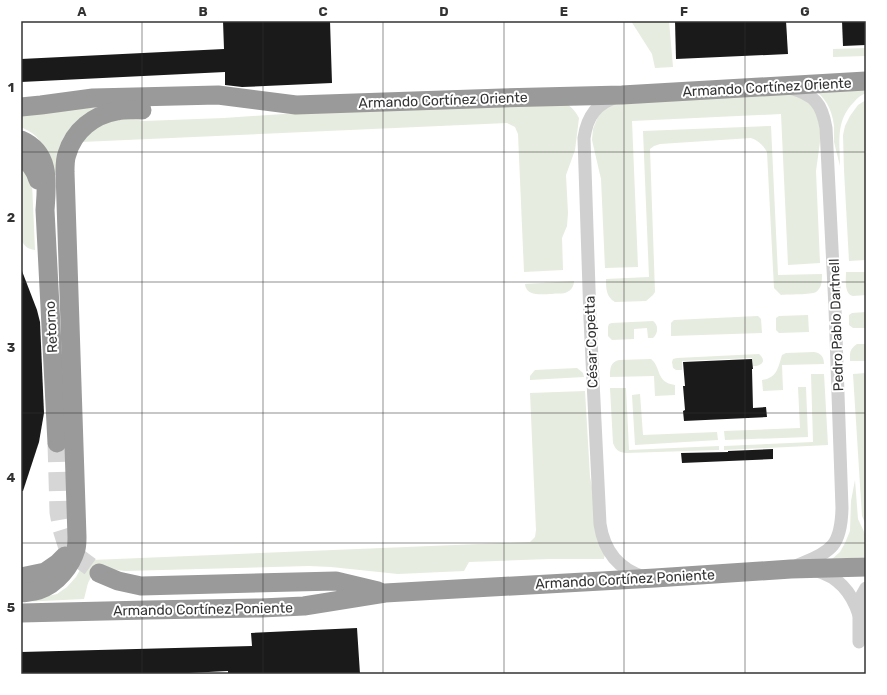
<svg xmlns="http://www.w3.org/2000/svg" width="887" height="695" font-family="Rubik,sans-serif">
<rect width="100%" height="100%" fill="#fff"/>
<g fill="#e6ecdf">
<polygon points="631,21 669,21 673,67 655,68 652,54"/>
<polygon points="866,48 866,56 833,57 833,49"/>
<path d="M811,87H866V93C861,95 857,98 854,102C835,121 840,142 840,166C838,158 836,150 834,142C834,136 834,131 834,126C832,108 825,97 811,87Z"/>
<polygon points="785,93 803,96 817,112 821,126 820,142 816,171 820,263 788,265 781,114 632,121 638,267 605,268 601,179 592,140 593,129 599,114 609,105"/>
<polygon points="866,100 866,260 849,261 844,170 843,135 845,126 850,116 858,105"/>
<path d="M564,102C570,106 575,110 579,118L575,150L566,175L568,213L567,226L562,238L563,270L524,272L518,134L515,127L507,123L81,142L71,149L107,119H133L144,121L224,118L342,110Z"/>
<path d="M100,106C85,116 67,126 61,144C58,154 57,165 56,175H53C49,161 45,142 32,133C29,131 25,129 21,127V114Z"/>
<path d="M771,126L778,275L822,274C822,280 822,288 816,292C811,295 788,294 781,295L774,288L767,152C763,145 759,141 751,138L660,144L654,146L650,149L655,292L653,295L646,301L615,302C606,297 606,288 606,279L649,277L643,131Z"/>
<path d="M21,164L32,183L35,250C27,249 24,246 21,239Z"/>
<path d="M846,272H866V295C862,295 857,296 853,296C844,294 846,279 846,272Z"/>
<path d="M574,281C574,286 571,291 565,293C561,294 556,293 552,294C543,294 526,297 525,284Z"/>
<polygon points="866,312 866,328 853,328 849,325 849,315 852,313"/>
<polygon points="808,315 809,332 779,333 776,330 776,318 779,316"/>
<polygon points="758,316 761,319 762,333 671,336 671,323 674,320"/>
<path d="M653,321C659,325 658,334 653,338H648L647,328L634,329V339L612,340L608,336V327L609,324L612,323Z"/>
<path d="M857,344H866V361H850C850,352 849,350 857,344Z"/>
<path d="M814,352C821,353 824,357 824,364L782,365L783,390L763,391L762,380C777,378 778,368 782,355L786,353Z"/>
<path d="M759,354C767,361 762,366 753,366L752,358L682,361V370H676L673,368L672,362L673,359L677,358Z"/>
<path d="M651,359C662,368 655,382 675,385V395L655,396L654,376L610,377C610,369 610,362 619,360Z"/>
<polygon points="577,368 583,373 584,377 530,380 530,376 535,370"/>
<polygon points="866,373 866,525 862,516 853,374"/>
<polygon points="811,374 824,374 828,445 724,450 724,446 813,442"/>
<polygon points="798,387 806,387 808,437 725,440 724,431 800,428"/>
<path d="M610,388H626L629,450L719,446V450L626,453C618,452 616,450 613,443Z"/>
<polygon points="585,391 590,477 605,552 604,559 549,559 469,562 464,571 398,574 331,567 309,566 125,571 109,569 98,564 88,583 84,599 21,602 57,594 67,587 76,577 81,568 84,554 92,560 530,542 535,537 536,530 530,393"/>
<polygon points="640,394 643,435 717,432 718,440 635,445 632,395"/>
<polygon points="855,480 858,519 866,536 866,557 832,559 840,552 845,543 850,531 851,501"/>
</g>
<g fill="#1a1a1a">
<polygon points="223,21 330,21 332,83 242,87 225,85 225,72 21,82 21,59 224,49"/>
<polygon points="675,21 786,21 788,54 676,59"/>
<polygon points="842,21 866,21 866,45 843,46"/>
<polygon points="21,271 22,271 37,310 40,322 44,413 39,442 23,491 21,491"/>
<polygon points="752,359 753,369 752,369 753,408 766,407 767,417 684,421 683,411 685,410 683,386 685,386 683,362"/>
<polygon points="773,449 773,459 682,463 681,453 728,452 728,451"/>
<polygon points="357,628 360,674 228,674 228,671 169,674 21,674 21,652 252,646 251,633"/>
</g>
<g fill="none" stroke-linecap="round" stroke-linejoin="round">
<polyline stroke="#d6d6d6" stroke-width="19" stroke-dasharray="19 10" stroke-linecap="butt" points="57,443 59,512 62,529 67,545 77,557 99,573"/>
<g stroke="#d0d0d0" stroke-width="13">
<path d="M790,88C815,95 822,104 826,128L835,308L842,508C841,549 830,551 796,566"/>
<path d="M617,97C596,103 587,117 584,138L590,319L600,524C604,551 618,569 644,577"/>
<path d="M817,571C839,577 852,593 859,615"/>
<polyline points="859,642 859,613 861,597 866,588"/>
</g>
<g stroke="#9a9a9a" stroke-width="19">
<polyline points="21,107 41,105 93,98 218,95 296,105 502,98 622,95 866,81"/>
<path d="M21,140C51,153 47,183 45,210L57,443"/>
<path d="M21,155C29,163 35,169 38,180"/>
<polyline points="99,573 118,581 141,586 336,581 378,591"/>
<polyline points="21,577 45,572 58,563 65,556"/>
<path d="M21,593C27,592 33,592 39,590C57,584 71,566 76,549C77,545 77,541 77,537L65,172C65,166 65,159 67,154C74,130 94,115 117,111C125,109 134,110 142,110"/>
<polyline points="21,613 147,610 261,608 304,606 385,593 655,578 791,569 866,567"/>
</g>
</g>
<path fill="none" stroke="#333" stroke-width="1" stroke-opacity="0.55" d="M142,21V674M263,21V674M383,21V674M504,21V674M624,21V674M745,21V674M21,152H866M21,282H866M21,413H866M21,543H866"/>
<g text-anchor="middle" stroke-width="4" stroke-linejoin="round" paint-order="stroke">
<g font-size="14" fill="#333" stroke="#fff">
<text transform="translate(767 87) rotate(-3)" y="5">Armando Cortínez Oriente</text>
<text transform="translate(443 100) rotate(-2)" y="5">Armando Cortínez Oriente</text>
<text transform="translate(836 325) rotate(-92)" y="5">Pedro Pablo Dartnell</text>
<text transform="translate(51 327) rotate(-93)" y="5">Retorno</text>
<text transform="translate(591 342) rotate(-92)" y="5">César Copetta</text>
<text transform="translate(625 579) rotate(-3)" y="5">Armando Cortínez Poniente</text>
<text transform="translate(203 609) rotate(-1)" y="5">Armando Cortínez Poniente</text>
</g>
</g>
<rect width="887" height="695" fill="none" stroke="#ffffff" stroke-width="44"/>
<rect x="22" y="22" width="843" height="651" fill="none" stroke="#333" stroke-width="1.5"/>
<g font-size="13" text-anchor="middle" font-weight="bold" fill="#333">
<text x="82" y="16">A</text>
<text x="203" y="16">B</text>
<text x="323" y="16">C</text>
<text x="444" y="16">D</text>
<text x="564" y="16">E</text>
<text x="684" y="16">F</text>
<text x="805" y="16">G</text>
<text x="11" y="92">1</text>
<text x="11" y="222">2</text>
<text x="11" y="352">3</text>
<text x="11" y="482">4</text>
<text x="11" y="612">5</text>
</g>
</svg>
